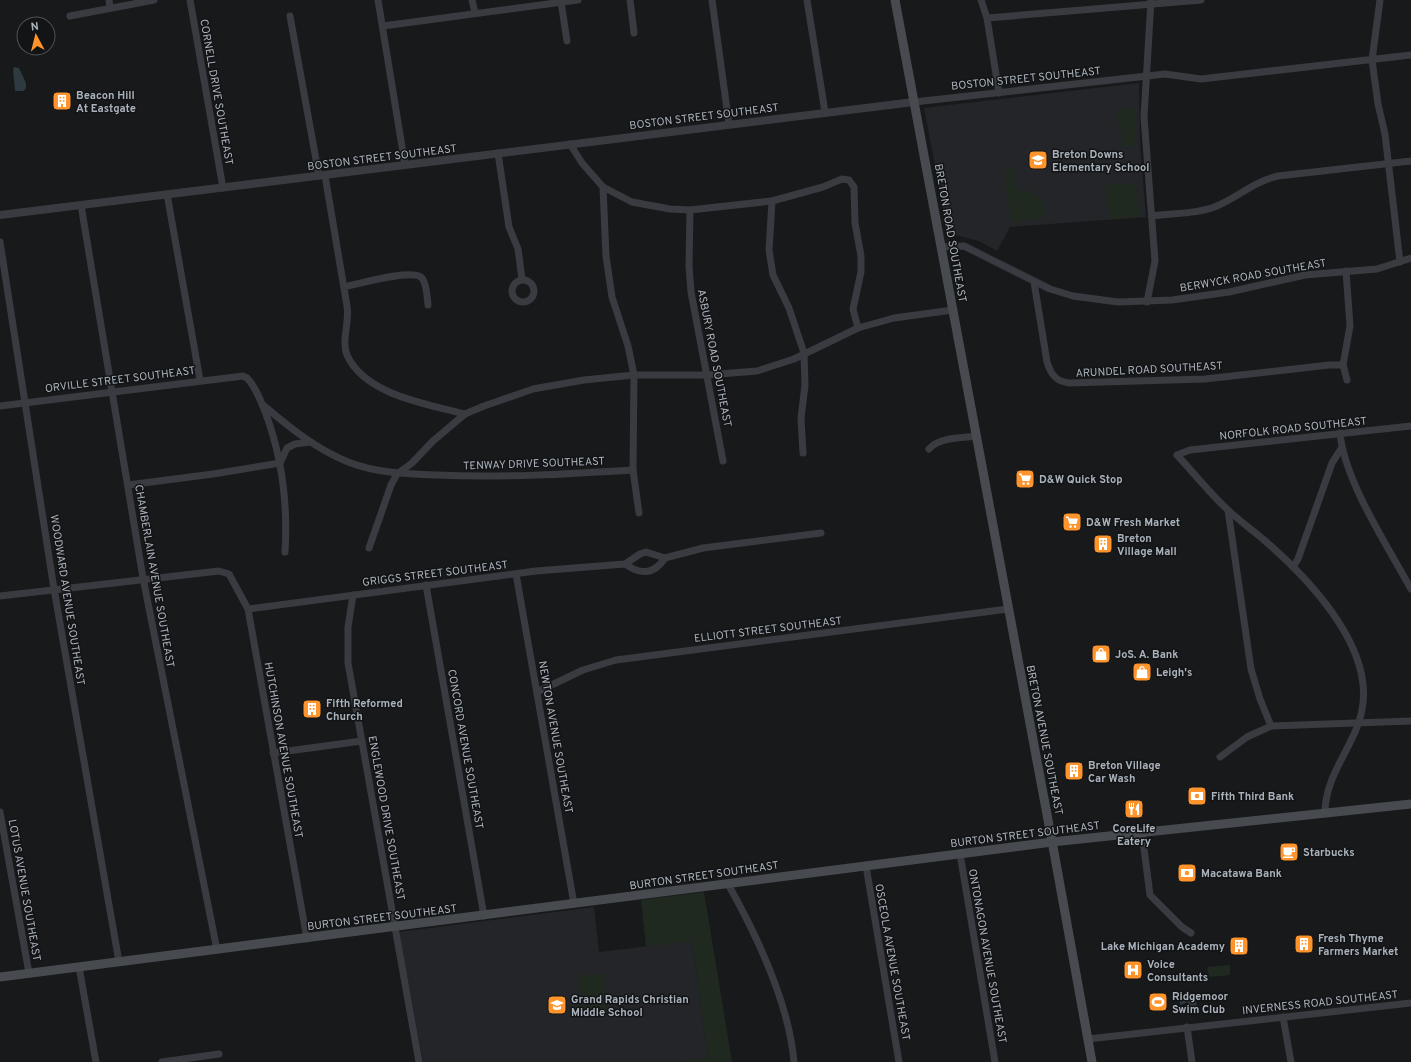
<svg xmlns="http://www.w3.org/2000/svg" width="1411" height="1062" font-family="Overpass,sans-serif">
<rect width="100%" height="100%" fill="#18191b"/>
<g fill="#242528">
<polygon points="1139,83 1140,144 1146,217 1010,227 997,251 979,241 948,233 924,108"/>
<polygon points="594,907 599,952 692,941 708,1058 678,1062 423,1062 399,932"/>
</g>
<g fill="#202920">
<polygon points="1125,108 1134,110 1135,113 1136,145 1121,148 1121,130 1118,123 1115,111"/>
<path d="M1013,169L1016,190L1030,191L1045,201C1042,206 1043,208 1046,213L1043,218L1011,222L1004,171Z"/>
<polygon points="1136,183 1140,216 1109,219 1105,185"/>
<polygon points="704,892 732,1062 678,1062 708,1058 692,941 646,947 641,900"/>
<polygon points="1230,965 1230,975 1209,977 1207,967"/>
<polygon points="604,974 606,1016 580,1017 579,975"/>
</g>
<g fill="#2d3b40">
<path d="M14,67L19,68L26,83V88L24,91H15C15,85 12,71 14,67Z"/>
<polygon points="1195,994 1197,1008 1189,1009 1188,1002 1180,1005 1179,996"/>
</g>
<g fill="none" stroke-linecap="round" stroke-linejoin="round">
<g stroke="#393b40" stroke-width="7">
<polyline points="109,0 110,8"/>
<polyline points="190,0 223,188"/>
<polyline points="378,0 405,165"/>
<polyline points="472,0 475,13"/>
<polyline points="630,0 634,33"/>
<polyline points="712,0 729,124"/>
<polyline points="807,0 825,112"/>
<polyline points="981,0 987,18 999,93"/>
<polyline points="1380,0 1372,60 1378,104 1385,134 1400,262"/>
<polyline points="561,2 567,41"/>
<polyline points="70,16 154,0"/>
<polyline points="290,16 319,176"/>
<polyline points="987,18 1201,0"/>
<polyline points="383,26 578,0"/>
<polyline points="914,102 1165,74 1201,79 1411,55"/>
<polyline points="570,144 582,163 603,187 632,202 670,209 690,210 772,201 823,187 842,179 849,180 854,187 855,223 861,256 861,272 853,309 858,328"/>
<polyline points="498,153 509,227 518,249 522,279"/>
<path d="M325,175C332,219 340,263 347,306C350,322 341,340 347,355C365,395 427,404 465,414"/>
<polyline points="603,187 606,256 612,297 628,346 634,375 633,470 639,513"/>
<polyline points="167,194 200,380"/>
<polyline points="772,201 769,250 773,275 789,308 804,353 805,385 801,418 803,453"/>
<polyline points="81,205 143,578 217,950"/>
<polyline points="690,210 689,266 691,292 723,461"/>
<path d="M1152,216C1173,213 1198,214 1217,206C1238,197 1255,181 1278,176L1411,161"/>
<polyline points="0,242 54,589 119,962"/>
<polyline points="942,247 964,246 1050,289 1073,296 1118,302 1172,300 1229,292 1305,275 1377,269 1411,258"/>
<polyline points="1346,271 1350,326 1343,365 1347,380"/>
<circle cx="523" cy="291" r="11"/>
<path d="M1034,282L1047,362C1051,375 1056,381 1069,383L1205,379L1329,365H1343"/>
<path d="M344,287C358,284 413,268 422,278C427,284 427,297 428,305"/>
<polyline points="1147,302 1155,261 1144,117 1151,0"/>
<path d="M263,405C289,427 316,449 348,462C376,473 407,474 437,475C503,478 568,474 633,470"/>
<path d="M0,406L243,376L247,378C256,387 261,402 266,414C282,458 288,504 285,552"/>
<path d="M1340,433C1344,480 1388,547 1411,589"/>
<path d="M929,449C939,437 962,438 977,436"/>
<polyline points="128,485 213,474 280,463 287,448 295,444 310,442"/>
<polyline points="1228,510 1251,669 1260,699 1271,726"/>
<polyline points="369,548 391,485 397,474 412,463 433,441 465,414 484,406 533,389 584,380 634,375 707,375 757,371 794,359 858,328 894,318 953,310"/>
<path d="M625,564C640,575 654,575 665,558"/>
<polyline points="1293,567 1298,559 1332,463 1341,449"/>
<polyline points="516,574 574,904"/>
<polyline points="426,585 484,916"/>
<polyline points="353,595 348,627 348,663 419,1062"/>
<polyline points="0,596 219,571 229,574 248,609 307,939"/>
<polyline points="248,609 536,571 625,564 640,554 646,552 665,558 703,548 821,533"/>
<polyline points="537,692 583,670 616,660 1008,609"/>
<polyline points="273,753 362,741"/>
<polyline points="1220,757 1247,737 1271,726 1411,721"/>
<polyline points="0,812 29,973"/>
<path d="M1325,813C1325,771 1359,743 1363,703C1370,642 1306,576 1264,540C1252,530 1240,521 1229,511C1210,494 1194,473 1177,455L1190,450L1411,426"/>
<polyline points="1142,833 1150,895 1182,927 1191,933"/>
<polyline points="960,854 995,1062"/>
<polyline points="866,866 899,1062"/>
<path d="M728,884C756,934 789,1004 794,1062"/>
<polyline points="79,967 96,1062"/>
<polyline points="1283,1017 1291,1062"/>
<polyline points="1187,1027 1192,1062"/>
<polyline points="1088,1039 1411,1003"/>
<polyline points="162,1062 219,1054"/>
</g>
<polyline stroke="#393b40" stroke-width="8" points="0,215 914,102"/>
<g stroke="#474b50" stroke-width="9">
<polyline points="895,0 1054,852 1092,1062"/>
<polyline points="0,977 1052,842 1411,804"/>
</g>
</g>
<defs>
<symbol id="building-square" viewBox="-11 -11 22 22"><rect x="-9" y="-9" width="18" height="18" rx="4" fill="#ff942c" stroke="#131416"/><path d="M-4-6H4V6H1V3H-1V6H-4ZM-2.5-4.3h1.7v1.8h-1.7ZM.8-4.3h1.7v1.8H.8ZM-2.5-1h1.7V.8h-1.7ZM.8-1h1.7V.8H.8Z" fill="#fff"/></symbol>
<symbol id="school-square" viewBox="-11 -11 22 22"><rect x="-9" y="-9" width="18" height="18" rx="4" fill="#ff942c" stroke="#131416"/><path d="M0-5L7-2L0 1L-7-2ZM-4 1L0 2.5L4 1V4Q0 6-4 4Z" fill="#fff"/></symbol>
<symbol id="supermarket-square" viewBox="-11 -11 22 22"><rect x="-9" y="-9" width="18" height="18" rx="4" fill="#ff942c" stroke="#131416"/><path d="M-6-5.5h2.5l.6 2H6L4.5 2H-2.5L-4.4-4H-6ZM-1.5 3.2a1.3 1.3 0 1 0 .1 0ZM3 3.2a1.3 1.3 0 1 0 .1 0Z" fill="#fff"/></symbol>
<symbol id="shop-square" viewBox="-11 -11 22 22"><rect x="-9" y="-9" width="18" height="18" rx="4" fill="#ff942c" stroke="#131416"/><path d="M-5-2.5h2.3a2.7 3.5 0 0 1 5.4 0H5L5.5 6h-11ZM-1.5-2.5h3a1.5 2.3 0 0 0-3 0Z" fill="#fff"/></symbol>
<symbol id="bank-square" viewBox="-11 -11 22 22"><rect x="-9" y="-9" width="18" height="18" rx="4" fill="#ff942c" stroke="#131416"/><path d="M-6-4H6V4H-6ZM0-2.3a2.3 2.3 0 1 0 0 4.6a2.3 2.3 0 1 0 0-4.6Z" fill="#fff"/></symbol>
<symbol id="restaurant-square" viewBox="-11 -11 22 22"><rect x="-9" y="-9" width="18" height="18" rx="4" fill="#ff942c" stroke="#131416"/><path d="M-5-6h1v4h1v-4h1v4h1v-4h1v5L-1.5 .5V6h-2V.5L-5-1ZM5-6V6H3V1.5H1.5Q1.5-4 5-6Z" fill="#fff"/></symbol>
<symbol id="cafe-square" viewBox="-11 -11 22 22"><rect x="-9" y="-9" width="18" height="18" rx="4" fill="#ff942c" stroke="#131416"/><path d="M-5.5-4.5H6V0H3Q3 3.5 0 3.5H-2.5Q-5.5 3.5-5.5 0ZM3-3.2v2h1.7v-2ZM-6 4.5H4V6H-6Z" fill="#fff"/></symbol>
<symbol id="hospital-square" viewBox="-11 -11 22 22"><rect x="-9" y="-9" width="18" height="18" rx="4" fill="#ff942c" stroke="#131416"/><path d="M-5-5h3v3.5h4V-5h3V5h-3V1.5h-4V5h-3Z" fill="#fff"/></symbol>
<symbol id="stadium-square" viewBox="-11 -11 22 22"><rect x="-9" y="-9" width="18" height="18" rx="4" fill="#ff942c" stroke="#131416"/><path d="M0-5a6.5 5 0 1 0 0 10a6.5 5 0 1 0 0-10ZM-3.5-1.8h7v3.6h-7Z" fill="#fff"/></symbol>
</defs>
<g fill-rule="evenodd">
<use href="#building-square" x="51" y="90" width="22" height="22"/>
<use href="#school-square" x="1027" y="149" width="22" height="22"/>
<use href="#supermarket-square" x="1014" y="468" width="22" height="22"/>
<use href="#supermarket-square" x="1061" y="511" width="22" height="22"/>
<use href="#building-square" x="1092" y="533" width="22" height="22"/>
<use href="#shop-square" x="1090" y="643" width="22" height="22"/>
<use href="#shop-square" x="1131" y="661" width="22" height="22"/>
<use href="#building-square" x="301" y="698" width="22" height="22"/>
<use href="#building-square" x="1063" y="760" width="22" height="22"/>
<use href="#bank-square" x="1186" y="785" width="22" height="22"/>
<use href="#restaurant-square" x="1123" y="798" width="22" height="22"/>
<use href="#cafe-square" x="1278" y="841" width="22" height="22"/>
<use href="#bank-square" x="1176" y="862" width="22" height="22"/>
<use href="#building-square" x="1293" y="933" width="22" height="22"/>
<use href="#building-square" x="1228" y="935" width="22" height="22"/>
<use href="#hospital-square" x="1122" y="959" width="22" height="22"/>
<use href="#stadium-square" x="1147" y="991" width="22" height="22"/>
<use href="#school-square" x="546" y="994" width="22" height="22"/>
</g>
<g text-anchor="middle" stroke-width="3" stroke-linejoin="round" paint-order="stroke">
<g font-size="11" fill="#aab2bb" stroke="#131416">
<text transform="translate(1026 78) rotate(-6)" y="4">BOSTON STREET SOUTHEAST</text>
<text transform="translate(217 92) rotate(80)" y="4">CORNELL DRIVE SOUTHEAST</text>
<text transform="translate(704 116) rotate(-7)" y="4">BOSTON STREET SOUTHEAST</text>
<text transform="translate(382 157) rotate(-7)" y="4">BOSTON STREET SOUTHEAST</text>
<text transform="translate(951 233) rotate(80)" y="4">BRETON ROAD SOUTHEAST</text>
<text transform="translate(1253 275) rotate(-10)" y="4">BERWYCK ROAD SOUTHEAST</text>
<text transform="translate(715 358) rotate(79)" y="4">ASBURY ROAD SOUTHEAST</text>
<text transform="translate(1149 369) rotate(-3)" y="4">ARUNDEL ROAD SOUTHEAST</text>
<text transform="translate(120 379) rotate(-7)" y="4">ORVILLE STREET SOUTHEAST</text>
<text transform="translate(1293 428) rotate(-6)" y="4">NORFOLK ROAD SOUTHEAST</text>
<text transform="translate(534 463) rotate(-2)" y="4">TENWAY DRIVE SOUTHEAST</text>
<text transform="translate(435 573) rotate(-7)" y="4">GRIGGS STREET SOUTHEAST</text>
<text transform="translate(155 576) rotate(80)" y="4">CHAMBERLAIN AVENUE SOUTHEAST</text>
<text transform="translate(68 600) rotate(81)" y="4">WOODWARD AVENUE SOUTHEAST</text>
<text transform="translate(768 629) rotate(-7)" y="4">ELLIOTT STREET SOUTHEAST</text>
<text transform="translate(556 737) rotate(80)" y="4">NEWTON AVENUE SOUTHEAST</text>
<text transform="translate(1045 740) rotate(79)" y="4">BRETON AVENUE SOUTHEAST</text>
<text transform="translate(466 749) rotate(80)" y="4">CONCORD AVENUE SOUTHEAST</text>
<text transform="translate(284 750) rotate(80)" y="4">HUTCHINSON AVENUE SOUTHEAST</text>
<text transform="translate(387 818) rotate(80)" y="4">ENGLEWOOD DRIVE SOUTHEAST</text>
<text transform="translate(1025 834) rotate(-7)" y="4">BURTON STREET SOUTHEAST</text>
<text transform="translate(704 875) rotate(-8)" y="4">BURTON STREET SOUTHEAST</text>
<text transform="translate(25 890) rotate(80)" y="4">LOTUS AVENUE SOUTHEAST</text>
<text transform="translate(382 917) rotate(-7)" y="4">BURTON STREET SOUTHEAST</text>
<text transform="translate(988 956) rotate(80)" y="4">ONTONAGON AVENUE SOUTHEAST</text>
<text transform="translate(893 962) rotate(80)" y="4">OSCEOLA AVENUE SOUTHEAST</text>
<text transform="translate(1320 1002) rotate(-6)" y="4">INVERNESS ROAD SOUTHEAST</text>
</g>
<g font-size="11" font-weight="bold" fill="#aab2bb" stroke="#131416" text-anchor="start">
<text x="76" y="99">Beacon Hill<tspan x="76" dy="13">At Eastgate</tspan></text>
<text x="1052" y="158">Breton Downs<tspan x="1052" dy="13">Elementary School</tspan></text>
<text x="1039" y="483">D&amp;W Quick Stop</text>
<text x="1086" y="526">D&amp;W Fresh Market</text>
<text x="1117" y="542">Breton<tspan x="1117" dy="13">Village Mall</tspan></text>
<text x="1115" y="658">JoS. A. Bank</text>
<text x="1156" y="676">Leigh's</text>
<text x="326" y="707">Fifth Reformed<tspan x="326" dy="13">Church</tspan></text>
<text x="1088" y="769">Breton Village<tspan x="1088" dy="13">Car Wash</tspan></text>
<text x="1211" y="800">Fifth Third Bank</text>
<text x="1134" y="832" text-anchor="middle">CoreLife<tspan x="1134" dy="13">Eatery</tspan></text>
<text x="1303" y="856">Starbucks</text>
<text x="1201" y="877">Macatawa Bank</text>
<text x="1318" y="942">Fresh Thyme<tspan x="1318" dy="13">Farmers Market</tspan></text>
<text x="1225" y="950" text-anchor="end">Lake Michigan Academy</text>
<text x="1147" y="968">Voice<tspan x="1147" dy="13">Consultants</tspan></text>
<text x="1172" y="1000">Ridgemoor<tspan x="1172" dy="13">Swim Club</tspan></text>
<text x="571" y="1003">Grand Rapids Christian<tspan x="571" dy="13">Middle School</tspan></text>
</g>
</g>
<g transform="translate(36 36) rotate(353)"><circle r="19" fill="#131416" stroke="#4f5358"/>
<path d="M0-3L7 15L0 10L-7 15Z" fill="#ff942c"/>
<text y="-6" font-size="11" font-weight="bold" text-anchor="middle" fill="#aab2bb">N</text>
</g>
</svg>
